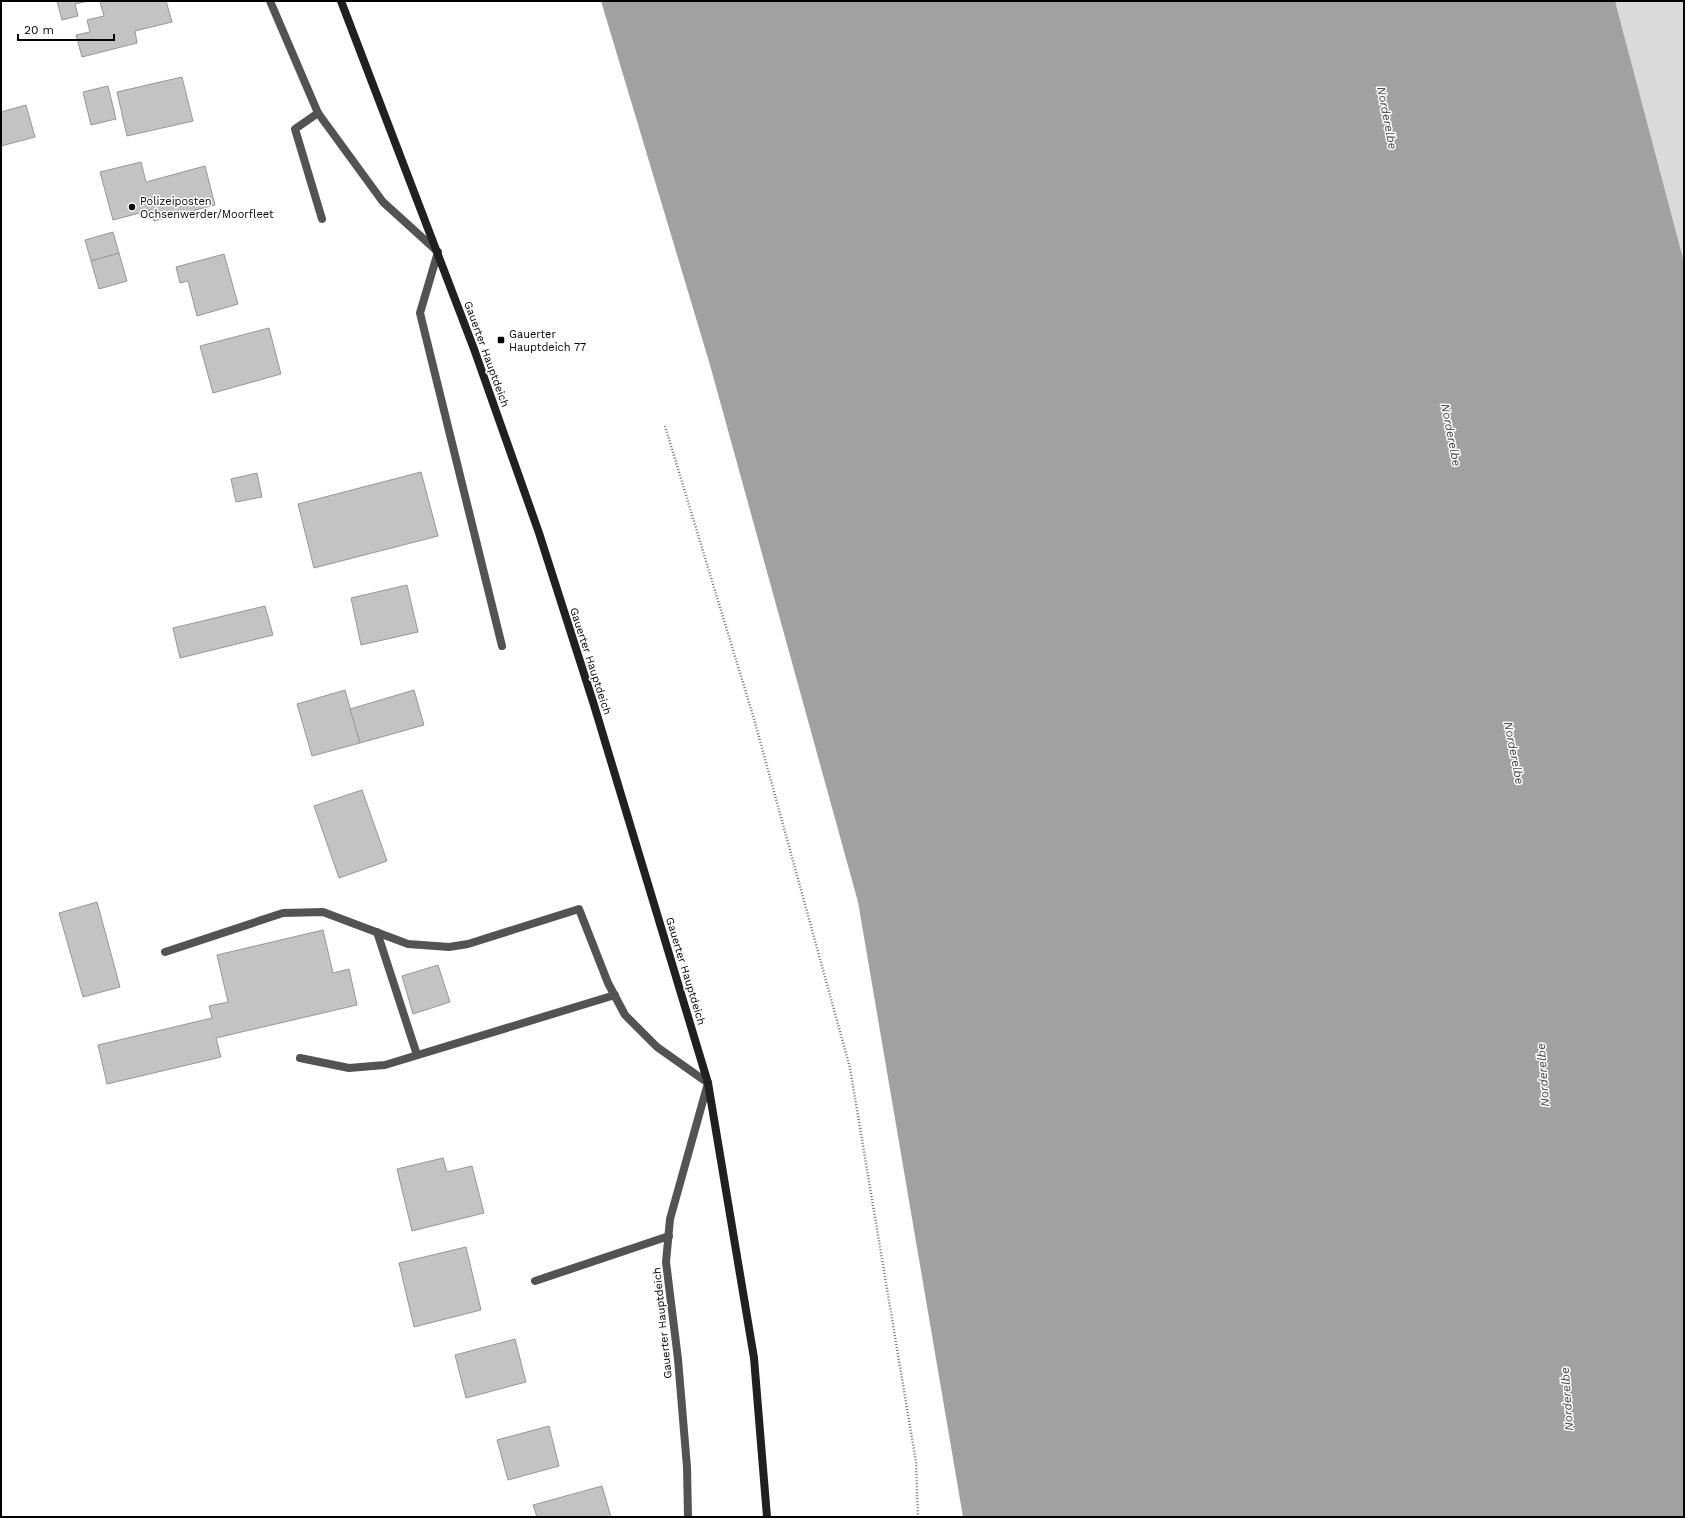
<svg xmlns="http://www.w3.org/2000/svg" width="1685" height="1518" font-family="'Work Sans',sans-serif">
<rect width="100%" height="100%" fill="#fff"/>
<polygon fill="#dadada" points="1615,1 1684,1 1684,262"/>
<polygon fill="#a1a1a1" points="601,1 1615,1 1684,262 1684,1517 963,1517 858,902 710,365"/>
<g fill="#c3c3c3" stroke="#979797">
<polygon points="57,1 88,1 75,4 78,16 62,20"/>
<polygon points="105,1 166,1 172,22 135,31 137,43 82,57 76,35 90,32 87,20 104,16 100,2"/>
<polygon points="182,77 193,121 127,136 117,92"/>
<polygon points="108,86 116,119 91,125 83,92"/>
<polygon points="26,105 35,137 1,146 1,112"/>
<polygon points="141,162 146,182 205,166 215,205 154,221 151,210 113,220 100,172"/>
<polygon points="113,232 119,253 91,261 85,240"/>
<polygon points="119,253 127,281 99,289 91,261"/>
<polygon points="224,254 238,304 197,316 188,281 180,283 176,267"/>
<polygon points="269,328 281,374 213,393 200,346"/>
<polygon points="421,472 438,536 314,568 298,504"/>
<polygon points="257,473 262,497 236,502 231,479"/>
<polygon points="407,585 418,632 361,645 351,598"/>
<polygon points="265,606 273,635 180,658 173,628"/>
<polygon points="345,690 360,743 312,756 297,704"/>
<polygon points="414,690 424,725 360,743 350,709"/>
<polygon points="362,790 387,861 339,878 314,806"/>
<polygon points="97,902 120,987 83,997 59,913"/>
<polygon points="323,930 333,973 349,969 357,1005 216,1038 221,1057 107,1084 98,1045 212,1018 209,1006 228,1002 217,955"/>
<polygon points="438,965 450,1002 413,1014 402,976"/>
<polygon points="443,1158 447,1172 472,1166 484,1213 412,1231 397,1169"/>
<polygon points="466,1247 481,1310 414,1327 399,1263"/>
<polygon points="515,1339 526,1382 466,1398 455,1355"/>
<polygon points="549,1426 559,1466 508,1480 497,1440"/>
<polygon points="602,1486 611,1517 537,1517 533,1505"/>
</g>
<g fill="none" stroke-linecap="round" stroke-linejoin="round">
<polyline stroke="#757575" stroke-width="2.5" stroke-dasharray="1 2" stroke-linecap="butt" points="665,426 754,719 850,1068 916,1462 918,1517"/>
<g stroke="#535353" stroke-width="8">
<polyline points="318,113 295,129 322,219"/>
<polyline points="438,252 420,313 502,646"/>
<polyline points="377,932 417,1055"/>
<polyline points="165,952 283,913 323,912 408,944 449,947 468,944 579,909 608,983 625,1015 657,1047 708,1083"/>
<polyline points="300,1058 349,1068 385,1065 615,995"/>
<polyline points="535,1281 669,1236"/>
</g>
<g stroke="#535353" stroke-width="8">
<polyline points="270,1 318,113 383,202 437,251"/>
<polyline points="688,1517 687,1467 678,1359 666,1262 670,1219 708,1083"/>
</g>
<polyline stroke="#202020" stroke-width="8" points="341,1 474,349 539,533 594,705 708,1083 754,1358 767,1517"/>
</g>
<g fill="#000" stroke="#fff" stroke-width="1.5">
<circle cx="132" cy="207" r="4"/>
<rect x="497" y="336" width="8" height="8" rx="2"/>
</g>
<g text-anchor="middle" stroke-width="3" stroke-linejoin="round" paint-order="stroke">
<g font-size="11" fill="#000" stroke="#fff" text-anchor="start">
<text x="140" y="205">Polizeiposten<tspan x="140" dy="13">Ochsenwerder/Moorfleet</tspan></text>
<text x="509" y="338">Gauerter<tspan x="509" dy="13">Hauptdeich 77</tspan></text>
</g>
<g font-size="11" fill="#000" stroke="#fff">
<text transform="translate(487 354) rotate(70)" y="4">Gauerter Hauptdeich</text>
<text transform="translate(591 661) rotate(72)" y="4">Gauerter Hauptdeich</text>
<text transform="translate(686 971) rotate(73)" y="4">Gauerter Hauptdeich</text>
<text transform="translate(662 1323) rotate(-96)" y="4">Gauerter Hauptdeich</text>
</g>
<g font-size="12" font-style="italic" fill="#424242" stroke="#fff">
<text transform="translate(1387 118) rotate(79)" y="4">Norderelbe</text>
<text transform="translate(1451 435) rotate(79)" y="4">Norderelbe</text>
<text transform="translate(1514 753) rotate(79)" y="4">Norderelbe</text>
<text transform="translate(1543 1075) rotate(-94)" y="4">Norderelbe</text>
<text transform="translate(1567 1399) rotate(-94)" y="4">Norderelbe</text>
</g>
</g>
<rect width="1685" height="1518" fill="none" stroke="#000000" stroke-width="4"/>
<path d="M18 34v6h96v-6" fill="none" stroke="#000000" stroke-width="2"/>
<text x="24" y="34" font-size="12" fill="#000000" stroke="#ffffff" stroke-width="3" paint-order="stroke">20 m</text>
</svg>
